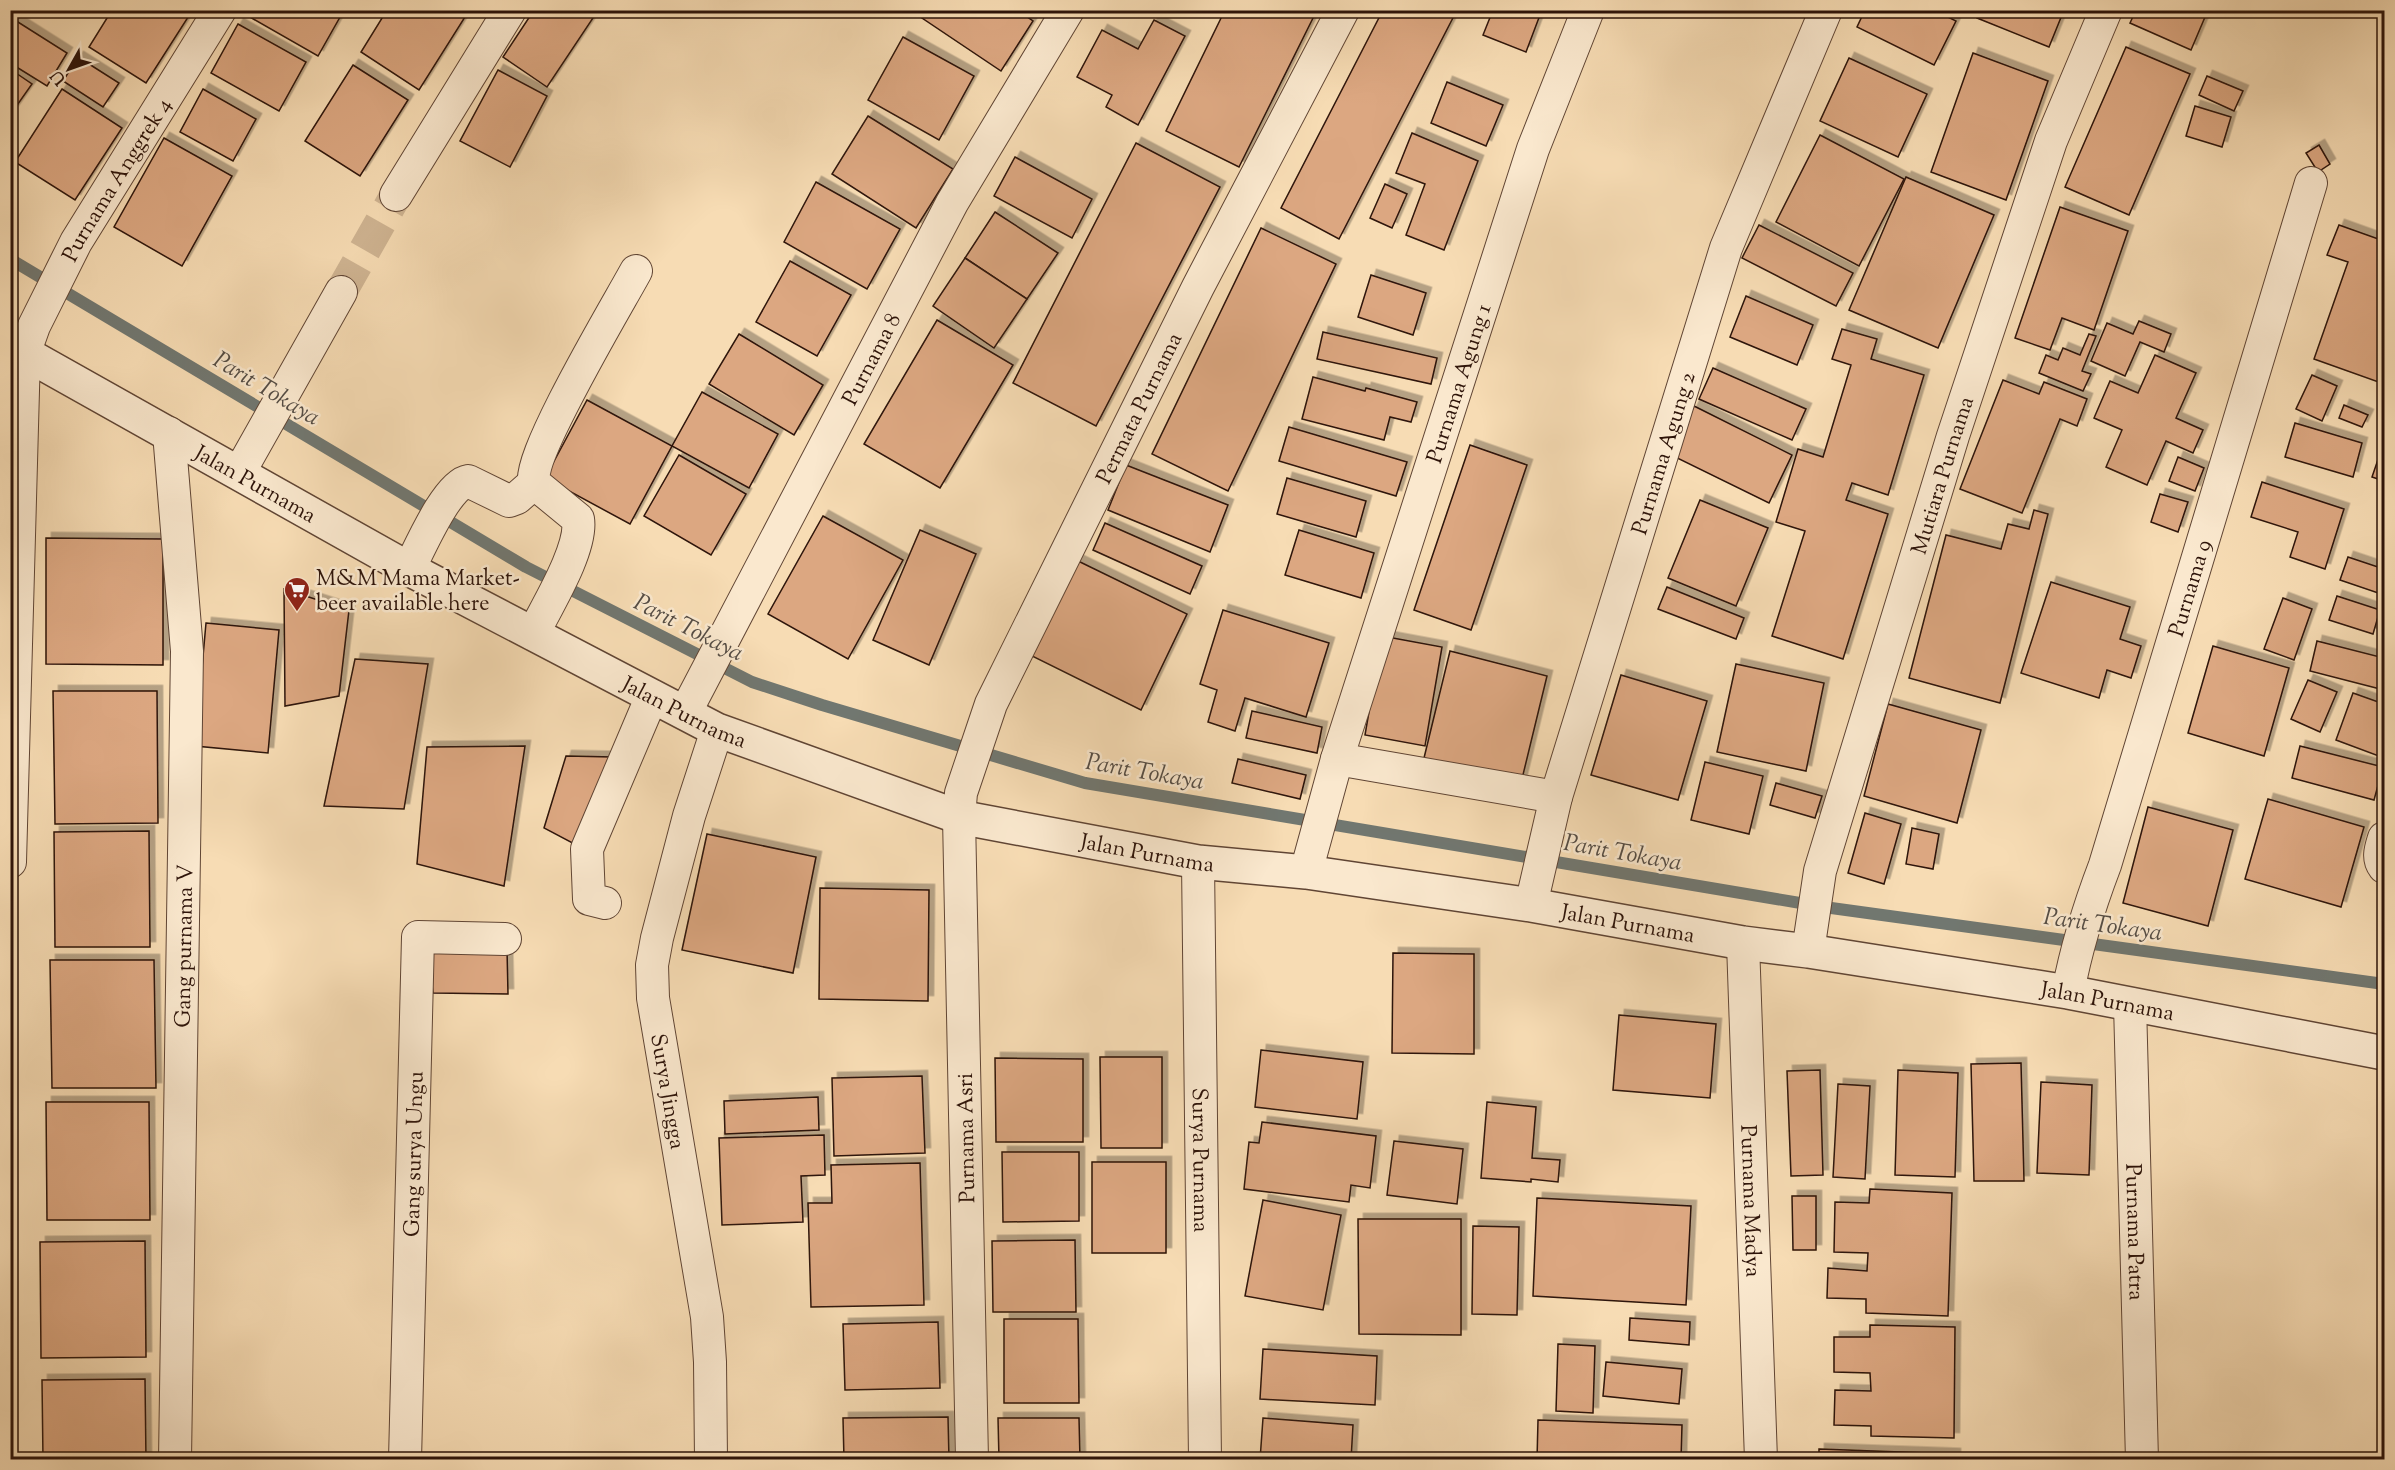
<svg xmlns="http://www.w3.org/2000/svg" width="2395" height="1470" font-family="'Sorts Mill Goudy',serif">
<defs>
<filter id="shadow"><feDropShadow dx="5.5" dy="-5.5" stdDeviation="0" flood-color="#0004"/></filter>
</defs>
<rect width="100%" height="100%" fill="#f7dcb4"/>
<filter id="stains"><feTurbulence type="fractalNoise" baseFrequency=".00333" numOctaves="4"/><feColorMatrix values="0 0 0 0 .2 0 0 0 0 .09 0 0 0 0 .02 0 0 0 .5 -.17"/></filter>
<radialGradient id="worn" r=".72"><stop offset=".6" stop-color="#630" stop-opacity="0"/><stop offset="1" stop-color="#630" stop-opacity=".3"/></radialGradient>
<g fill="none" stroke-linecap="round" stroke-linejoin="round">
<polyline stroke="#717770" stroke-width="12" points="10,259 526,567 752,682 822,705 1085,783 1824,907 2384,984"/>
</g>
<g fill="#dca781" stroke="#2d1309" stroke-width="1.5" filter="url(#shadow)">
<polygon points="112,10 192,11 146,83 89,47"/>
<polygon points="251,10 344,10 318,56 248,16"/>
<polygon points="387,10 455,10 465,17 419,90 361,52"/>
<polygon points="534,10 583,10 593,18 547,87 503,57"/>
<polygon points="918,10 1017,10 1033,21 1001,71 916,14"/>
<polygon points="1225,10 1317,10 1239,167 1166,131"/>
<polygon points="1383,10 1457,10 1339,239 1281,208"/>
<polygon points="1493,10 1527,10 1540,15 1526,52 1483,35"/>
<polygon points="1865,10 1934,10 1956,21 1934,65 1857,27"/>
<polygon points="1980,10 2064,10 2049,47 1977,18"/>
<polygon points="2136,10 2208,10 2191,50 2130,23"/>
<polygon points="10,17 67,53 47,86 10,63"/>
<polygon points="1154,20 1185,36 1138,125 1106,107 1112,95 1077,77 1102,30 1138,49"/>
<polygon points="238,24 306,62 279,111 211,73"/>
<polygon points="903,37 974,76 939,140 868,100"/>
<polygon points="2126,47 2190,74 2129,215 2065,187"/>
<polygon points="1973,53 2048,81 2006,200 1931,172"/>
<polygon points="78,57 119,83 103,107 63,81"/>
<polygon points="1849,58 1927,94 1898,157 1820,121"/>
<polygon points="353,65 408,100 360,176 305,141"/>
<polygon points="10,69 32,84 13,111 10,109"/>
<polygon points="498,70 547,96 510,167 460,141"/>
<polygon points="2207,76 2243,91 2234,111 2199,95"/>
<polygon points="1447,82 1503,105 1486,146 1431,123"/>
<polygon points="62,89 122,128 75,200 15,162"/>
<polygon points="203,89 256,119 233,161 180,132"/>
<polygon points="2195,106 2231,117 2222,147 2186,136"/>
<polygon points="868,116 953,169 916,228 832,174"/>
<polygon points="1412,133 1478,161 1444,250 1406,235 1425,184 1396,173"/>
<polygon points="1820,135 1904,179 1859,266 1776,222"/>
<polygon points="164,138 232,176 182,266 114,227"/>
<polygon points="1136,143 1220,187 1096,426 1013,383"/>
<polygon points="2319,145 2330,164 2318,172 2306,153"/>
<polygon points="1015,157 1092,199 1072,238 994,196"/>
<polygon points="1906,177 1994,215 1938,348 1849,310"/>
<polygon points="816,182 900,229 867,289 784,242"/>
<polygon points="1385,184 1407,194 1392,228 1370,218"/>
<polygon points="2060,207 2128,231 2094,330 2062,318 2050,350 2015,338"/>
<polygon points="995,212 1058,253 1027,299 965,258"/>
<polygon points="1759,225 1853,273 1836,306 1742,258"/>
<polygon points="2339,225 2384,241 2384,384 2314,359 2348,262 2327,255"/>
<polygon points="1261,228 1336,264 1228,491 1152,454"/>
<polygon points="965,258 1027,299 994,348 933,306"/>
<polygon points="790,261 851,295 817,356 756,322"/>
<polygon points="1371,275 1426,293 1413,335 1358,317"/>
<polygon points="1746,296 1813,325 1797,365 1730,337"/>
<polygon points="937,320 1013,365 940,488 864,444"/>
<polygon points="2139,321 2171,334 2164,352 2140,342 2125,376 2091,361 2107,323 2133,334"/>
<polygon points="1842,329 1877,339 1871,359 1924,375 1888,495 1852,483 1846,500 1888,514 1843,659 1772,636 1805,531 1776,522 1798,449 1823,457 1851,365 1832,359"/>
<polygon points="1323,332 1437,358 1431,384 1317,359"/>
<polygon points="739,334 823,385 794,435 709,384"/>
<polygon points="2089,334 2096,336 2082,371 2091,374 2083,391 2039,373 2046,355 2058,360 2063,348 2080,355"/>
<polygon points="2155,355 2196,373 2176,418 2203,430 2193,453 2166,441 2147,485 2106,467 2122,430 2094,418 2110,381 2138,393"/>
<polygon points="1713,368 1806,409 1792,440 1699,399"/>
<polygon points="2312,375 2337,386 2322,421 2296,409"/>
<polygon points="1313,377 1365,391 1366,388 1417,402 1411,422 1390,417 1384,440 1302,419"/>
<polygon points="2003,380 2039,394 2044,382 2087,399 2077,426 2060,419 2022,513 1960,489"/>
<polygon points="702,392 778,434 749,488 672,446"/>
<polygon points="587,400 672,446 630,524 545,478"/>
<polygon points="2344,405 2368,415 2362,427 2339,418"/>
<polygon points="1694,406 1792,455 1769,503 1671,455"/>
<polygon points="2295,423 2362,443 2353,477 2285,457"/>
<polygon points="1289,427 1407,462 1396,496 1279,461"/>
<polygon points="2384,442 2384,481 2372,477"/>
<polygon points="1470,445 1527,465 1471,630 1414,610"/>
<polygon points="679,455 746,494 711,555 644,516"/>
<polygon points="2178,457 2204,468 2195,491 2169,481"/>
<polygon points="1126,465 1228,505 1210,552 1108,510"/>
<polygon points="1287,478 1366,501 1356,537 1277,514"/>
<polygon points="2262,482 2344,509 2325,569 2290,557 2298,532 2251,517"/>
<polygon points="2160,494 2188,502 2178,532 2151,522"/>
<polygon points="1700,500 1768,528 1736,606 1668,578"/>
<polygon points="2034,510 2048,514 2000,703 1909,678 1946,535 2001,549 2008,524 2029,529"/>
<polygon points="823,516 903,560 848,659 768,614"/>
<polygon points="1105,523 1202,566 1190,594 1093,550"/>
<polygon points="920,530 976,554 929,665 873,640"/>
<polygon points="1299,530 1374,553 1361,598 1285,575"/>
<polygon points="46,538 163,539 163,665 46,664"/>
<polygon points="2348,557 2384,569 2384,595 2340,580"/>
<polygon points="1076,560 1187,614 1141,710 1030,655"/>
<polygon points="2051,582 2130,607 2120,639 2141,646 2131,678 2107,670 2099,698 2021,673"/>
<polygon points="1667,587 1744,618 1736,639 1658,609"/>
<polygon points="284,589 349,610 339,696 285,706"/>
<polygon points="2337,596 2380,610 2373,634 2329,620"/>
<polygon points="2283,598 2312,609 2294,660 2264,649"/>
<polygon points="1223,610 1329,643 1306,717 1245,698 1235,731 1208,722 1217,690 1200,684"/>
<polygon points="206,623 279,630 268,753 195,746"/>
<polygon points="1382,636 1442,647 1425,746 1365,735"/>
<polygon points="2317,641 2384,658 2384,690 2310,671"/>
<polygon points="2213,646 2289,668 2264,756 2188,733"/>
<polygon points="1450,651 1547,676 1521,783 1424,758"/>
<polygon points="355,659 428,664 404,809 324,806"/>
<polygon points="1736,664 1824,683 1806,771 1717,752"/>
<polygon points="1621,675 1707,701 1678,800 1591,775"/>
<polygon points="2308,680 2337,692 2320,732 2291,719"/>
<polygon points="53,691 157,691 158,823 55,824"/>
<polygon points="2353,693 2384,704 2384,758 2336,740"/>
<polygon points="1888,704 1981,730 1957,823 1864,796"/>
<polygon points="1252,711 1322,727 1317,753 1246,738"/>
<polygon points="525,746 504,886 417,864 427,747"/>
<polygon points="2300,746 2383,767 2374,800 2292,778"/>
<polygon points="566,756 613,757 580,847 544,828"/>
<polygon points="1238,759 1306,775 1300,799 1232,783"/>
<polygon points="1705,762 1763,776 1749,834 1691,820"/>
<polygon points="1776,783 1822,796 1815,818 1770,805"/>
<polygon points="2268,799 2364,827 2341,907 2245,879"/>
<polygon points="2148,807 2233,830 2208,926 2123,903"/>
<polygon points="1865,813 1901,824 1884,884 1848,873"/>
<polygon points="1912,828 1939,834 1933,869 1906,864"/>
<polygon points="149,831 150,947 55,947 54,832"/>
<polygon points="707,834 816,857 793,973 682,950"/>
<polygon points="820,888 929,890 928,1001 819,999"/>
<polygon points="507,949 508,994 433,993 428,952"/>
<polygon points="1393,953 1474,954 1474,1054 1392,1053"/>
<polygon points="50,960 154,960 156,1088 52,1088"/>
<polygon points="1619,1015 1716,1024 1710,1098 1613,1090"/>
<polygon points="1261,1050 1363,1062 1357,1119 1255,1107"/>
<polygon points="1100,1057 1162,1057 1162,1148 1101,1148"/>
<polygon points="995,1058 1083,1059 1083,1142 996,1142"/>
<polygon points="2021,1063 2024,1181 1974,1181 1971,1064"/>
<polygon points="1820,1070 1823,1175 1791,1176 1787,1071"/>
<polygon points="1898,1070 1958,1073 1955,1177 1895,1175"/>
<polygon points="922,1076 925,1153 834,1156 832,1078"/>
<polygon points="2041,1082 2092,1085 2089,1175 2037,1173"/>
<polygon points="1838,1084 1870,1086 1865,1179 1833,1177"/>
<polygon points="818,1097 819,1130 725,1134 724,1101"/>
<polygon points="46,1102 149,1102 150,1220 47,1220"/>
<polygon points="1487,1102 1536,1107 1532,1158 1560,1160 1558,1182 1531,1179 1531,1182 1481,1178"/>
<polygon points="1262,1122 1376,1136 1370,1188 1351,1185 1349,1202 1244,1189 1249,1142 1259,1143"/>
<polygon points="824,1135 825,1175 801,1176 803,1222 722,1225 719,1138"/>
<polygon points="1394,1141 1463,1149 1457,1204 1387,1195"/>
<polygon points="1002,1152 1079,1152 1079,1221 1003,1222"/>
<rect x="1092" y="1162" width="74" height="91"/>
<polygon points="920,1163 924,1305 811,1307 808,1203 832,1203 831,1165"/>
<polygon points="1870,1189 1952,1193 1948,1316 1866,1313 1866,1299 1827,1298 1828,1268 1867,1271 1868,1253 1834,1252 1835,1202 1869,1203"/>
<polygon points="1792,1196 1816,1196 1816,1250 1793,1250"/>
<polygon points="1537,1198 1691,1206 1686,1305 1533,1296"/>
<polygon points="1263,1200 1341,1215 1323,1310 1245,1296"/>
<polygon points="1358,1219 1461,1219 1461,1335 1359,1334"/>
<polygon points="1473,1226 1519,1227 1517,1315 1472,1314"/>
<polygon points="1075,1240 1076,1312 993,1312 992,1241"/>
<polygon points="145,1241 146,1357 41,1358 40,1242"/>
<polygon points="1630,1318 1690,1322 1689,1345 1629,1340"/>
<polygon points="1004,1319 1078,1319 1079,1403 1004,1403"/>
<polygon points="938,1322 940,1388 845,1390 843,1324"/>
<polygon points="1870,1325 1955,1327 1954,1438 1871,1436 1871,1426 1834,1425 1835,1390 1871,1391 1870,1373 1834,1372 1834,1337 1870,1337"/>
<polygon points="1558,1344 1595,1346 1593,1413 1556,1411"/>
<polygon points="1263,1349 1377,1356 1375,1405 1260,1399"/>
<polygon points="1606,1362 1682,1369 1679,1404 1603,1396"/>
<polygon points="145,1379 146,1460 43,1460 42,1380"/>
<polygon points="948,1417 949,1460 844,1460 843,1418"/>
<polygon points="998,1418 1079,1418 1080,1460 999,1460"/>
<polygon points="1263,1418 1353,1425 1351,1460 1260,1460"/>
<polygon points="1538,1420 1682,1425 1681,1460 1537,1460"/>
<polygon points="1819,1449 1955,1454 1955,1460 1819,1460"/>
</g>
<g fill="none" stroke-linecap="round" stroke-linejoin="round">
<polyline stroke="#cfb492" stroke-width="32" stroke-dasharray="32 16" stroke-linecap="butt" points="341,292 396,195"/>
<defs>
<g id="minor">
<polyline points="396,195 510,10"/>
<polyline points="169,433 187,651 175,1460"/>
<polyline points="239,473 341,292"/>
<path d="M409,569C419,550 447,484 468,481L509,501L517,498L534,483"/>
<path d="M533,634C547,606 583,548 578,519L534,483C528,454 617,306 636,271"/>
<path id="s1" d="M685,713L952,203L1068,10"/>
<polyline points="1337,759 1556,797"/>
<path d="M2384,838C2381,848 2377,858 2384,867"/>
<path id="s2" d="M10,862L24,354L34,326L76,242L220,10"/>
<path id="s3" d="M1198,862L1205,1460"/>
<path id="s4" d="M1306,872L1337,759L1533,149L1588,10"/>
<polyline points="605,903 589,899 587,849 652,696"/>
<path id="s5" d="M1531,905L1556,797L1726,248L1826,10"/>
<path id="s6" d="M1743,943L1761,1460"/>
<path id="s7" d="M1808,951L1820,871L1953,436L2051,141L2106,10"/>
<path id="s8" d="M2068,992C2076,949 2089,907 2105,865L2311,183"/>
<path id="s9" d="M2130,1004L2142,1460"/>
<path id="s10" d="M405,1460L418,937L505,939"/>
<polyline points="711,1460 710,1362 707,1317 653,998 652,965 657,938 689,816 717,730"/>
<path id="s11" d="M972,1460L959,817L961,793L991,704L1198,287L1343,10"/>
</g>
<g id="tertiary">
<path id="s12" d="M10,345L409,569L717,730L959,817L1198,862L1306,872L1531,905L1743,943L1808,951L2068,992L2384,1053"/>
</g>
</defs>
<use href="#minor" stroke="#604534" stroke-width="34"/>
<use href="#tertiary" stroke="#604534" stroke-width="36"/>
<use href="#minor" stroke="#fae8ce" stroke-width="32"/>
<use href="#tertiary" stroke="#fae8ce" stroke-width="33"/>
</g>
<defs>
<symbol id="supermarket-pin" viewBox="-11 -11 22 30"><path d="M0 17L-7.5 6A9.5 9.5 0 1 1 7.5 6Z" fill="#8f2418" stroke="#fae8ce"/><path d="M-6-5.5h2.5l.6 2H6L4.5 2H-2.5L-4.4-4H-6ZM-1.5 3.2a1.3 1.3 0 1 0 .1 0ZM3 3.2a1.3 1.3 0 1 0 .1 0Z" fill="#fff"/></symbol>
</defs>
<g fill-rule="evenodd">
<use href="#supermarket-pin" x="282" y="575" width="30" height="40"/>
</g>
<g text-anchor="middle" stroke-width="5" stroke-linejoin="round" paint-order="stroke">
<g font-size="22" fill="#2d1309" stroke="#fae8ce">
<text dy="8" stroke="none"><textPath href="#s2" startOffset="706">Purnama Anggrek 4</textPath></text>
<text dy="8" stroke="none"><textPath href="#s1" startOffset="400">Purnama 8</textPath></text>
<text dy="8" stroke="none"><textPath href="#s4" startOffset="512">Purnama Agung 1</textPath></text>
<text dy="8" stroke="none"><textPath href="#s11" startOffset="1092">Permata Purnama</textPath></text>
<text dy="8" stroke="none"><textPath href="#s5" startOffset="471">Purnama Agung 2</textPath></text>
<text dy="8" stroke="none"><textPath href="#s7" startOffset="495">Mutiara Purnama</textPath></text>
<text dy="8" stroke="none"><textPath href="#s12" startOffset="282">Jalan Purnama</textPath></text>
<text dy="8" stroke="none"><textPath href="#s8" startOffset="422">Purnama 9</textPath></text>
<text dy="8" stroke="none"><textPath href="#s12" startOffset="768">Jalan Purnama</textPath></text>
<text dy="8" stroke="none"><textPath href="#s12" startOffset="1254">Jalan Purnama</textPath></text>
<text dy="8" stroke="none"><textPath href="#s12" startOffset="1740">Jalan Purnama</textPath></text>
<text transform="translate(183 946) rotate(-89)" y="8">Gang purnama V</text>
<text dy="8" stroke="none"><textPath href="#s12" startOffset="2226">Jalan Purnama</textPath></text>
<text transform="translate(669 1091) rotate(80)" y="8">Surya Jingga</text>
<text transform="translate(965 1138) rotate(-91)" y="8">Purnama Asri</text>
<text dy="8" stroke="none"><textPath href="#s10" startOffset="306">Gang surya Ungu</textPath></text>
<text dy="8" stroke="none"><textPath href="#s3" startOffset="298">Surya Purnama</textPath></text>
<text dy="8" stroke="none"><textPath href="#s6" startOffset="258">Purnama Madya</textPath></text>
<text dy="8" stroke="none"><textPath href="#s9" startOffset="228">Purnama Patra</textPath></text>
</g>
<g font-size="22" fill="#2d1309" stroke="#fae8ce" text-anchor="start">
<text x="316" y="585">M&amp;M Mama Market-<tspan x="316" dy="25">beer available here</tspan></text>
</g>
<g font-size="24" font-style="italic" fill="#554d45" stroke="#fae8ce">
<text transform="translate(267 388) rotate(31)" y="8">Parit Tokaya</text>
<text transform="translate(689 627) rotate(27)" y="8">Parit Tokaya</text>
<text transform="translate(1145 771) rotate(10)" y="8">Parit Tokaya</text>
<text transform="translate(1623 852) rotate(10)" y="8">Parit Tokaya</text>
<text transform="translate(2103 924) rotate(8)" y="8">Parit Tokaya</text>
</g>
</g>
<rect width="2395" height="1470" fill="none" stroke="#f7dcb4" stroke-width="36"/>
<rect x="12" y="12" width="2371" height="1446" fill="none" stroke="#2d1309" stroke-width="3"/>
<rect x="18" y="18" width="2359" height="1434" fill="none" stroke="#2d1309" stroke-width="1.5"/>
<g transform="translate(69 69) rotate(230)" stroke="#fae8ce" stroke-width="4.5" paint-order="stroke">
<path d="M0-4.5L10 22L0 15L-10 22Z" fill="#2d1309"/>
<text y="-9" font-size="16" font-weight="bold" text-anchor="middle" fill="#2d1309">U</text>
</g>
<rect width="100%" height="100%" filter="url(#stains)"/>
<rect width="100%" height="100%" fill="url(#worn)"/>
</svg>
